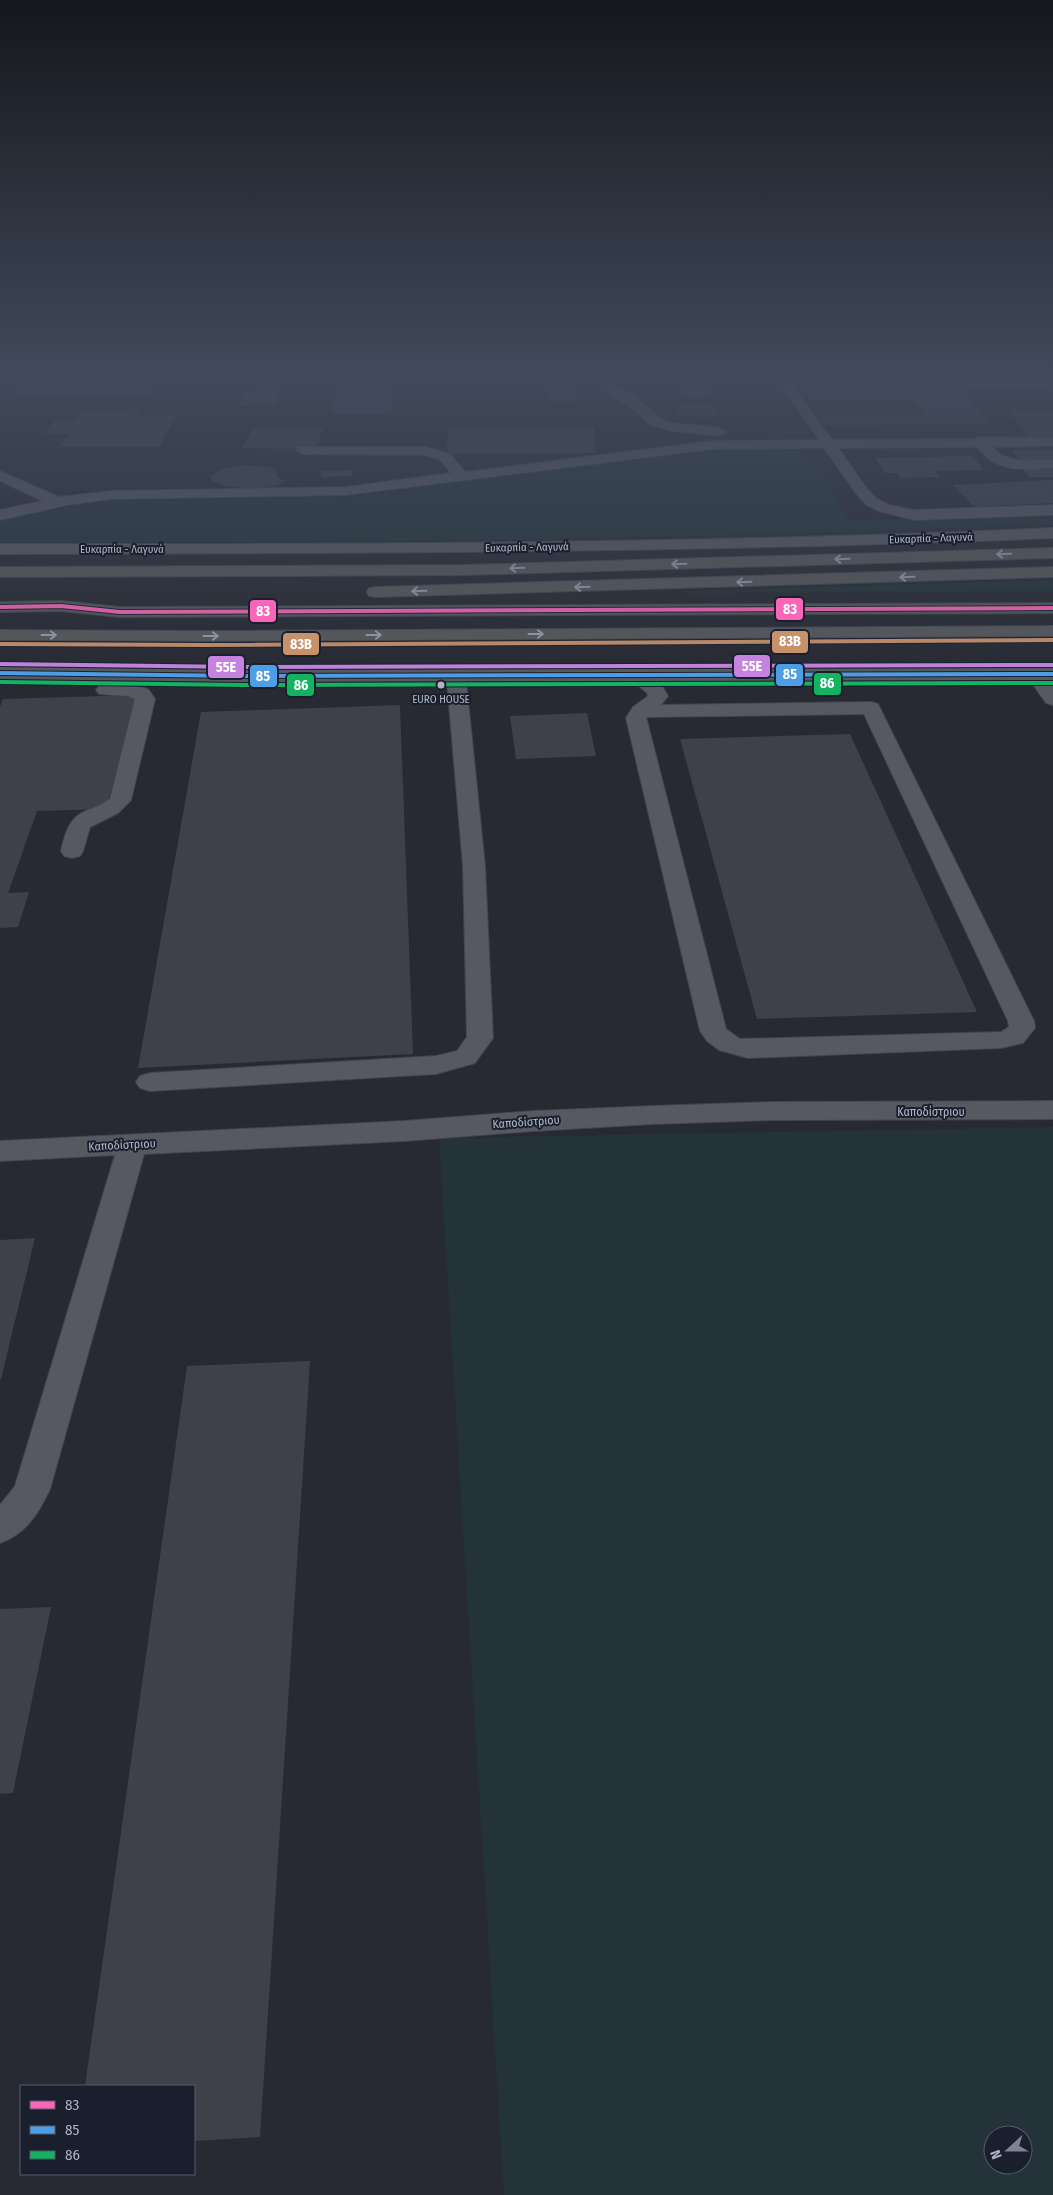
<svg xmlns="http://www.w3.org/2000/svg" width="1053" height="2195" font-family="'Fira Sans Condensed',sans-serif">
<rect width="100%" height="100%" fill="#272a33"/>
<g fill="#243339" fill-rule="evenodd">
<polygon points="748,448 806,452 849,520 1053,516 1053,525 782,534 503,540 0,544 0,521 64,507 110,500 347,497 594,465"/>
<polygon points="1053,580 1053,591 685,593 685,591"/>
<path d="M1053,1127V2195H504L439,1138ZM993,2135H1023V2165H993Z"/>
</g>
<g fill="#3e414a">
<polygon points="544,371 571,371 576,401 548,401"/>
<polygon points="796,371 1053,371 1053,392 1049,387 962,388 990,424 824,425 819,415 924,415 914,400 812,400"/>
<polygon points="702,374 705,383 675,383 672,375"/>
<polygon points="24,378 158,378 149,395 12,395"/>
<polygon points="699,386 711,389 715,393 710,397 699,398 687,397 676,393 681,388"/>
<polygon points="336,388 393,388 391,414 331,414"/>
<polygon points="279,390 274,406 239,406 245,391"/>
<polygon points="692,404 713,406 720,410 721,412 715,416 702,418 682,415 676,411 681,406"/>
<polygon points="124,409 142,409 138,416 176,416 159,447 59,447 69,434 44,434 54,421 75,421 81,411 122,412"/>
<polygon points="1008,410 1053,410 1053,437 1028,437"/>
<polygon points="254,427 324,428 314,449 242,448"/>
<polygon points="448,427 594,427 596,453 447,454"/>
<polygon points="1012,450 1053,450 1053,463 1022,463"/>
<polygon points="973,456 984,470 935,471 939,477 900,478 897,473 885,473 875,458"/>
<polygon points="240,465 270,467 278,473 277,477 285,481 276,486 247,488 223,486 211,480 211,476 221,469"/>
<polygon points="1020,466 1053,466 1053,477 1029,477"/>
<polygon points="352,470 352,476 321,477 321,471"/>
<polygon points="1053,480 1053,503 974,507 953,485"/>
<polygon points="137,695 106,809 37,811 8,893 29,892 18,927 0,928 0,707 3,699"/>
<polygon points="400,705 413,1054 138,1068 201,712"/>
<polygon points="587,713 596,756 516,759 510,716"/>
<polygon points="850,734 977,1012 757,1019 680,739"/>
<polygon points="35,1238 1,1379 0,1379 0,1240"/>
<polygon points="310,1361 260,2137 194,2141 194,2086 85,2086 187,1366"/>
<polygon points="51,1607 13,1793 0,1794 0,1609"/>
</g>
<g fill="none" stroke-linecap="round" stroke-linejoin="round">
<defs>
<g id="minor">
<polygon points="577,371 592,371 639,400 661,419 673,423 720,428 727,432 720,436 672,431 651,425 629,406"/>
<path d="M771,371H783L832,440L975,439L980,437L1053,438V446L992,447C1008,465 1031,460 1053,460V468C1022,469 998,474 977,447L838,448L868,490L877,499L889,505L914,510L1053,505V515L914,520L879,511L867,505L858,496L824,448L713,449L346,495L111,499L67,505L0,520V510L43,501L0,481V471L59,497L111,491L346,487L451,473L440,460L425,455L303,454L296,450L298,447H426L450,454L465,472L713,441L819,440Z"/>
<path d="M1053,528V538C702,553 351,553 0,554V544C351,544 702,544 1053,528Z"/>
<path d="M0,667L244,670L1053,668V680H1049L1053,686V705L1046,703L1030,680L655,681L662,686L668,696L661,705L871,702L878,704L1034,1021L1035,1028L1023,1043L1001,1048L748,1058L719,1050L707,1041L700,1031L626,718L633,707L648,696L647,693L633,681H466L485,866L493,1038L475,1063L436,1074L150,1091L140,1088L136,1082L140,1076L150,1073L436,1056L457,1051L467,1037L463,866L447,681L244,682L0,679ZM864,714L1008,1021L1009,1027L1001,1032L740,1039L726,1029L646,717Z"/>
<path d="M106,684H128L148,689L155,699L131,800L118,813L90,827L83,851L80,856L72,858L64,856L61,851C65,833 69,817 88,810C96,807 103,804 110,799L135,699L128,696L99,694L96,690L99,686Z"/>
<path d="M1053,1101V1119L774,1120L653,1124L534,1131L404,1141L144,1154L50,1489C38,1514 27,1533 0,1543V1505L15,1486L115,1155L0,1161V1141L404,1121L534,1111L653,1106L774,1102Z"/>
</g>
<g id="highway">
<polygon points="1053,548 1053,558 464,575 0,577 0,567 464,565"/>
<polygon points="1053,567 1053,577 375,597 369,596 367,592 369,588 375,587"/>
<polygon points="61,601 120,607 1053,603 1053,613 120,617 61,611 0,612 0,602"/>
<polygon points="1053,626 1053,636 206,641 0,640 0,630 206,631"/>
</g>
</defs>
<use href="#minor" stroke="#43454c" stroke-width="2"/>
<use href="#highway" stroke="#43464f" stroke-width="2"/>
<use href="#minor" fill="#565962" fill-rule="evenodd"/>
<use href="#highway" fill="#56585b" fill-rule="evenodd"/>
<defs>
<polyline id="bus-1" points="0,607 61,606 120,612 1053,608"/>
<polyline id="bus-2" points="0,673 244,676 1053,674"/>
<polyline id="bus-3" points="0,682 244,685 1053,683"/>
<polyline id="bus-4" points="0,664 244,667 1053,665"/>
<polyline id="bus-5" points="0,644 206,645 1053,640"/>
</defs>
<use href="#bus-1" stroke="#1a1f2e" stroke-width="6"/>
<use href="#bus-2" stroke="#1a1f2e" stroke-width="6"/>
<use href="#bus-3" stroke="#1a1f2e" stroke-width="6"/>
<use href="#bus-4" stroke="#1a1f2e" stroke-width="6"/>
<use href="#bus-5" stroke="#1a1f2e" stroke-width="6"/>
<use href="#bus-1" stroke="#fa66b7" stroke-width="4"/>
<use href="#bus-2" stroke="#4d9ee5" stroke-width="4"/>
<use href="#bus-3" stroke="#13b361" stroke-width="4"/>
<use href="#bus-4" stroke="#c483df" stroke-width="4"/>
<use href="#bus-5" stroke="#c7916a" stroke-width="4"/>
</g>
<defs><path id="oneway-shaft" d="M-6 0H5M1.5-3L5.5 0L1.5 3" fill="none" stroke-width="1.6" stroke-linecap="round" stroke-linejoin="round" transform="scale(1.25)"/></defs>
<g stroke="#999eab">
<use href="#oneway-shaft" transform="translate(1004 554) rotate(178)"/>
<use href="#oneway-shaft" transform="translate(842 559) rotate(178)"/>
<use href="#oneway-shaft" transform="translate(679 564) rotate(178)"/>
<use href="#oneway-shaft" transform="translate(517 568) rotate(178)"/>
<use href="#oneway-shaft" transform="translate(907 577) rotate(178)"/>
<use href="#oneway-shaft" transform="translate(744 582) rotate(178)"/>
<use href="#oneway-shaft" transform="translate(582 587) rotate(178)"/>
<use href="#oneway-shaft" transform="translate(419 591) rotate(178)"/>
<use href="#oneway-shaft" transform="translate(536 634)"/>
<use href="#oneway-shaft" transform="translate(49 635)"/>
<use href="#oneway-shaft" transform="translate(374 635)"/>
<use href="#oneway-shaft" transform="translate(211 636)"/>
</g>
<linearGradient id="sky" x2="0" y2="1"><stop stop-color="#15171c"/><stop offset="0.55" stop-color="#414a5b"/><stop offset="1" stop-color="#414a5b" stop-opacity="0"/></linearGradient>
<rect width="1053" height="678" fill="url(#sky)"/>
<circle fill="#afb5c6" stroke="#1a1f2e" stroke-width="2" cx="441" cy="685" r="4.5"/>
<g text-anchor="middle" stroke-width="4" stroke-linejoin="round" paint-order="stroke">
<g font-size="11" fill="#afb5c6" stroke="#1a1f2e">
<text transform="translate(931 538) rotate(-2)" y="4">Ευκαρπία - Λαγυνά</text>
<text transform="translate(527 547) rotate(-1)" y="4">Ευκαρπία - Λαγυνά</text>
<text x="122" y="553">Ευκαρπία - Λαγυνά</text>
</g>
<g font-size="11" fill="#afb5c6" stroke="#1a1f2e">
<text x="441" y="703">EURO HOUSE</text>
</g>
<g font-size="12" fill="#afb5c6" stroke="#1a1f2e">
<text x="931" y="1116">Καποδίστριου</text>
<text transform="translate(526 1122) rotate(-4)" y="4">Καποδίστριου</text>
<text transform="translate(122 1145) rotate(-3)" y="4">Καποδίστριου</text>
</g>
</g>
<g stroke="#1a1f2e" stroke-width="2">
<rect x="775" y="597" width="29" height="24" rx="5" fill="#fa66b7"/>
<rect x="249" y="599" width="28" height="24" rx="5" fill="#fa66b7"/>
<rect x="771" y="630" width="38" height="24" rx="5" fill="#c7916a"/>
<rect x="282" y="632" width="38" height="24" rx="5" fill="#c7916a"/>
<rect x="733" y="654" width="38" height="24" rx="5" fill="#c483df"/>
<rect x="207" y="655" width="38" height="24" rx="5" fill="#c483df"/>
<rect x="775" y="663" width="29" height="24" rx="5" fill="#4d9ee5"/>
<rect x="249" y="664" width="29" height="24" rx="5" fill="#4d9ee5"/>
<rect x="813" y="672" width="29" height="24" rx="5" fill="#13b361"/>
<rect x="286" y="673" width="29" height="24" rx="5" fill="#13b361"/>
</g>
<g font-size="14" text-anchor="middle" font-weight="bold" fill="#fff">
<text x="790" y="614">83</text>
<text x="263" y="616">83</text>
<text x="790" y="646">83B</text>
<text x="301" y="649">83B</text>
<text x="752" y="671">55Ε</text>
<text x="226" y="672">55Ε</text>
<text x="790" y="679">85</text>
<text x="263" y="681">85</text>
<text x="827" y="688">86</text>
<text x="301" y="690">86</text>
</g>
<rect x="20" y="2085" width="175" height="90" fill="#1a1f2e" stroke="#565b6b"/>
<rect x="30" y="2101" width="25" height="8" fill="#fa66b7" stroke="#565b6b"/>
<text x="65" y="2110" font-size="15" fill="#afb5c6">83</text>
<rect x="30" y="2126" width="25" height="8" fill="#4d9ee5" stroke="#565b6b"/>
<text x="65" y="2135" font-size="15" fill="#afb5c6">85</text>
<rect x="30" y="2151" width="25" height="8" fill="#13b361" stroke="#565b6b"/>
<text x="65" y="2160" font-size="15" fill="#afb5c6">86</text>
<g transform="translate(1008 2150) rotate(249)"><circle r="24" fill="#1a1f2e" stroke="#565b6b"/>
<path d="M0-4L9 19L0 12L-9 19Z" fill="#7f8493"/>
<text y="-8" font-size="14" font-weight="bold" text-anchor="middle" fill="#afb5c6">N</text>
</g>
</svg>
